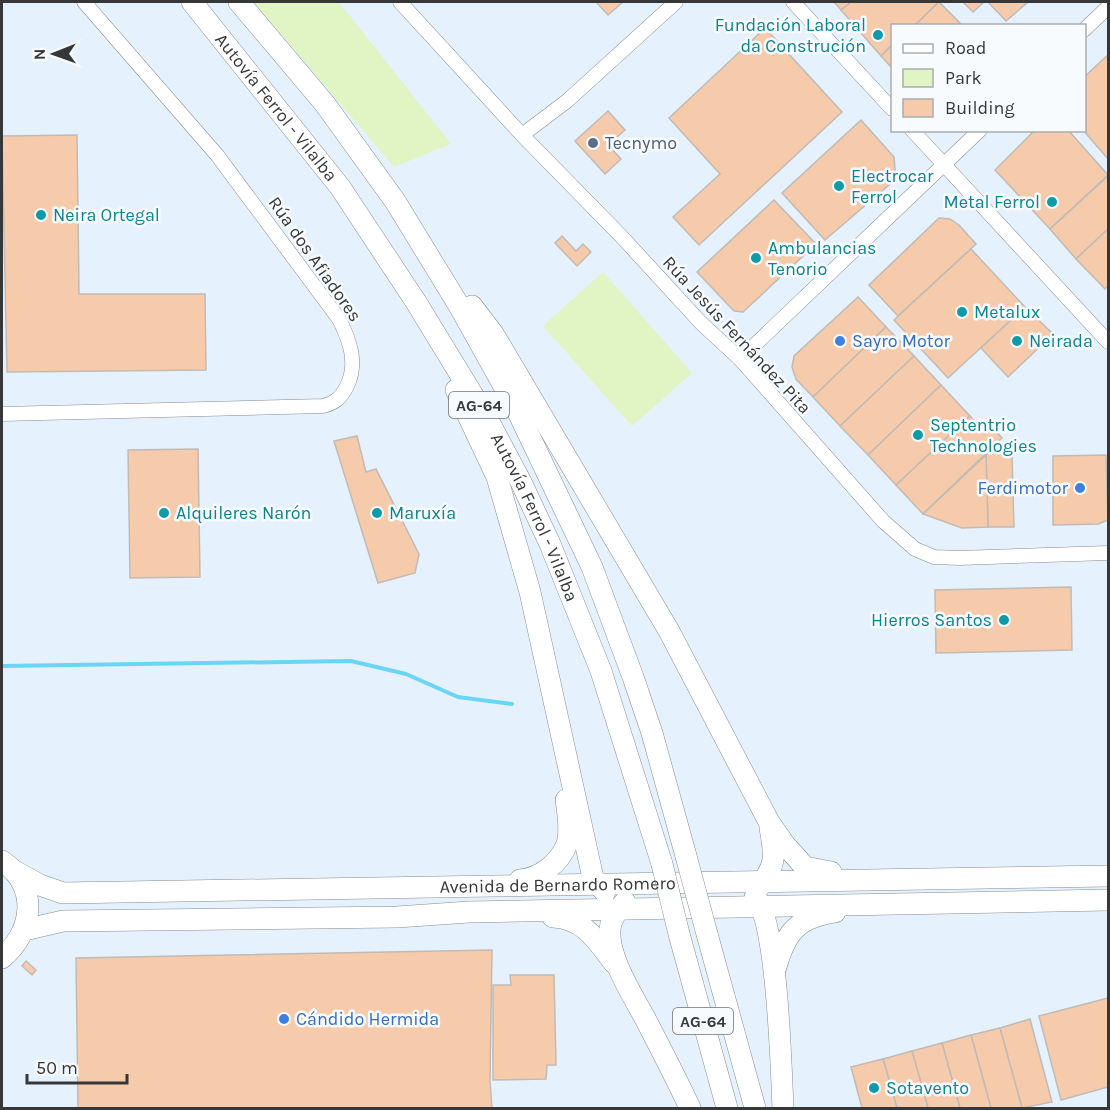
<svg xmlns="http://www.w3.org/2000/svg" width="1110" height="1110" font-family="Karla,sans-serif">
<rect width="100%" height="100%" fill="#f7fbfe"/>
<path fill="#e5f2fd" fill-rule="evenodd" d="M2,2H1108V1108H2ZM892,26H1084V130H892Z"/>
<g fill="#e1f4c4">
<polygon points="254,2 339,2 451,144 394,167"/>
<polygon points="603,272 692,373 632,426 543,326"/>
</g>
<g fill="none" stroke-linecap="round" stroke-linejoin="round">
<polyline stroke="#6ad6f4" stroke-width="4" points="2,666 351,661 406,674 458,697 512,704"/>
</g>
<g fill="#f6cbab" stroke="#c1bab5" stroke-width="1.5">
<polygon points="596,2 623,2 608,15"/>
<polygon points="834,2 851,2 841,10"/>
<polygon points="851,2 939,2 914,26 892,26 892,45 881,56 841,10"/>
<polygon points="939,2 960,23 957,26 914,26"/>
<polygon points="963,2 984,2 973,12"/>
<polygon points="988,2 1028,2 1006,21"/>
<polygon points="765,28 842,112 699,245 673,217 720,174 669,118"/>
<polygon points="892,45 892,68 881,56"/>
<polygon points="1108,55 1108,159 1083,130 1084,130 1084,77"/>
<polygon points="608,111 625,130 608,145 621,159 605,174 575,141"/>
<polygon points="861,120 894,157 896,179 825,240 782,193"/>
<polygon points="1035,130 1068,130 1108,175 1050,229 995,170"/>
<polygon points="77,135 79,294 205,294 206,370 7,372 2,136"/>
<polygon points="1108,176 1108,229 1076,259 1050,229"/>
<polygon points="774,200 816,244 743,312 734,311 697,272"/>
<polygon points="939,218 950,219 959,225 976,244 898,316 869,285"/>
<polygon points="1108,229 1108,286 1105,289 1076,259"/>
<polygon points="562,236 576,251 583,244 591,252 577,266 555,243"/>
<polygon points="971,249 1025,307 948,378 894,320"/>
<polygon points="858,297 886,327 813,397 796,379 792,367 794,356"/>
<polygon points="1025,307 1053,334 1008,377 981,348"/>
<polygon points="886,327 914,356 840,426 813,397"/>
<polygon points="914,356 941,385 868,455 840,426"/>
<polygon points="941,385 970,416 896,485 868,455"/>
<polygon points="970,416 985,434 992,427 1002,438 923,514 896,485"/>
<polygon points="357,436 366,472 376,469 419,554 415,573 378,583 334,441"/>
<polygon points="1000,442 1012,455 1014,527 988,527 986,455"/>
<polygon points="198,449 200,577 130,578 128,450"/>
<polygon points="986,455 988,527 962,528 923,514"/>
<polygon points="1106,455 1108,520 1098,524 1053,525 1053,456"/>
<polygon points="1071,587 1072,650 936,653 935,590"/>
<polygon points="492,950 490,1081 492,1108 78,1108 76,958"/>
<polygon points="26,961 36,970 32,975 22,966"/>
<polygon points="510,975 554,975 556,1065 547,1065 546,1079 493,1080 493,985 511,985"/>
<polygon points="1108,998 1108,1087 1061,1100 1039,1016"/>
<polygon points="1030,1019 1052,1102 1022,1108 1000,1028"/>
<polygon points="1000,1028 1022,1108 991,1108 971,1035"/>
<polygon points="971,1035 991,1108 960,1108 942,1043"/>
<polygon points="942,1043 960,1108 928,1108 912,1051"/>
<polygon points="912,1051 928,1108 897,1108 883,1059"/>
<polygon points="883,1059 897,1108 862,1108 851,1067"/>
</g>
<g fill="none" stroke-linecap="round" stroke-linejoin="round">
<defs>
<g id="minor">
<polyline points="400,2 522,135 622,237 701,323 740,359 883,521 915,549 934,557 959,558 1108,553"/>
<polyline points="793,2 892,109"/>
<polyline points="1084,30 1108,7"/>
<polyline points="912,130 1108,342"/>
<polyline points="522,135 567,101 676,2"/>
<polyline points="740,359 980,130"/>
<path d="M2,414L323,406C335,403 341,398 347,386C358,363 350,341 339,319L217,155L84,2"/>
</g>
<g id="highway">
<path id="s1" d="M192,2L340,187L416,302L488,420L521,482L550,544L601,671L662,864"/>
<polyline points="239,2 325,104 395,201 458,304 516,408 592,567 633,677 652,733 686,856"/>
<polyline points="472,306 494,335 669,631 769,822 785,845 805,867 831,872"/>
<polyline points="456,390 497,477 530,592 593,878 605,892"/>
<path d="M2,861C39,886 34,931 2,958"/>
<path id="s2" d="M13,870L40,885L63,893L1108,876"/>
<path d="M520,880C540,878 559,864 567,844C571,831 568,813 566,800"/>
<path d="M758,888C777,865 775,856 770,828"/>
<path d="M755,897C778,923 781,1068 783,1108"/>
<path d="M625,902C618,909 611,918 610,929C607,958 636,1000 649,1026C663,1053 677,1080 690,1108"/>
<path d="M553,917C584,918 597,941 614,963"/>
<polyline points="24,930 63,921 397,917 469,912 1108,900"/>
<polyline points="679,934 727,1108"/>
<polyline points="707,934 755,1108"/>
<path d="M776,967C786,931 798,918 835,912"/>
</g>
</defs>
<use href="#minor" stroke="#878c91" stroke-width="15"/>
<use href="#highway" stroke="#878c91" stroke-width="22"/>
<use href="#minor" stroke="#fff" stroke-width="14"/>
<use href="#highway" stroke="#fff" stroke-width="21"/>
<defs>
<g id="highway-bridge">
<polyline points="686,856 707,934"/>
<polyline points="662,864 679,934"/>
</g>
</defs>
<use href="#highway-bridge" stroke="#878c91" stroke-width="22" stroke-linecap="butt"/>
<use href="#highway-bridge" stroke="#fff" stroke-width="21"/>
</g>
<g fill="#0f9aa8" stroke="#f7fbfe" stroke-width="2">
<circle cx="878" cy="35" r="6"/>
<circle cx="839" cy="186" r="6"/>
<circle cx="1052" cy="202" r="6"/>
<circle cx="41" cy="215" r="6"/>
<circle cx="756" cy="258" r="6"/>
<circle cx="962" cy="312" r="6"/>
<circle cx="1017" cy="341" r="6"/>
<circle cx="918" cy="435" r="6"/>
<circle cx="164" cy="513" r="6"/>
<circle cx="377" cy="513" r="6"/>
<circle cx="1004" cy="620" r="6"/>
<circle cx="874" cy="1088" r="6"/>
</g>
<circle fill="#5c6f8a" stroke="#f7fbfe" stroke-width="2" cx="593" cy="143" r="6"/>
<g fill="#3f7fe0" stroke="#f7fbfe" stroke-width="2">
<circle cx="840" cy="341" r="6"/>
<circle cx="1080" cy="488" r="6"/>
<circle cx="284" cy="1019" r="6"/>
</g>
<g text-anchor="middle" stroke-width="5" stroke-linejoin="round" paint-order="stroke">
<g fill="#f7fbfe" stroke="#6f7274" stroke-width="1.5">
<rect x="449" y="392" width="60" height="26" rx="4.5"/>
<rect x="673" y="1008" width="60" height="26" rx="4.5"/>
</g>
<g font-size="16" font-weight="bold" fill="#353739">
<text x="479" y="411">AG-64</text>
<text x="703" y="1027">AG-64</text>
</g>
<g font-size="18" fill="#0d838f" stroke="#f7fbfe" text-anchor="start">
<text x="866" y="31" text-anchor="end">Fundación Laboral<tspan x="866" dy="21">da Construción</tspan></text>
<text x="851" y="182">Electrocar<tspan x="851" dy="21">Ferrol</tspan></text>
<text x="1040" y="208" text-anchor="end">Metal Ferrol</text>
<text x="53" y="221">Neira Ortegal</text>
<text x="768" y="254">Ambulancias<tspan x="768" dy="21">Tenorio</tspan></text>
<text x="974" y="318">Metalux</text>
<text x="1029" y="347">Neirada</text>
<text x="930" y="431">Septentrio<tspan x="930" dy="21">Technologies</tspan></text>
<text x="176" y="519">Alquileres Narón</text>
<text x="389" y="519">Maruxía</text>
<text x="992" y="626" text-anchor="end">Hierros Santos</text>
<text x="886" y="1094">Sotavento</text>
</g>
<g font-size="18" fill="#353739" stroke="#f7fbfe">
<text dy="6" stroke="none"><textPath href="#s1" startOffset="135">Autovía Ferrol - Vilalba</textPath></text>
<text transform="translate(315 259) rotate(55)" y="6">Rúa dos Afiadores</text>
<text transform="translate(737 335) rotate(47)" y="6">Rúa Jesús Fernández Pita</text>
<text dy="6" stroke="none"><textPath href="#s1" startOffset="621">Autovía Ferrol - Vilalba</textPath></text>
<text dy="6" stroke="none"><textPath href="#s2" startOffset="550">Avenida de Bernardo Romero</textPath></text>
</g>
<g font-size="18" fill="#4e5e75" stroke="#f7fbfe" text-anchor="start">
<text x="605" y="149">Tecnymo</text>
</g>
<g font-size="18" fill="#366cbe" stroke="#f7fbfe" text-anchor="start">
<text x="852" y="347">Sayro Motor</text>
<text x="1068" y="494" text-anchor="end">Ferdimotor</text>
<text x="296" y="1025">Cándido Hermida</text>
</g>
</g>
<rect width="1110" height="1110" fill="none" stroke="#353739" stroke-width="6"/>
<rect x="891" y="24" width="195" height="108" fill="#f7fbfe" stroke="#a9adaf" stroke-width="1.5"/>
<rect x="903" y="44" width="30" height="9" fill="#ffffff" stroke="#a9adaf" stroke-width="1.5"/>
<text x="945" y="54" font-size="18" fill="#353739">Road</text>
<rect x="903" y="69" width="30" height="18" fill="#e1f4c4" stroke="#a9adaf" stroke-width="1.5"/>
<text x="945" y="84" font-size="18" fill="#353739">Park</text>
<rect x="903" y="99" width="30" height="18" fill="#f6cbab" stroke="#a9adaf" stroke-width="1.5"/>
<text x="945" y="114" font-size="18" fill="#353739">Building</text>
<g transform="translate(54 54) rotate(269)" stroke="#f7fbfe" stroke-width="4.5" paint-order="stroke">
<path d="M0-4.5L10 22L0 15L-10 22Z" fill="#353739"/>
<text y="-9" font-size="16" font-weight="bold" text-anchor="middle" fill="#353739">N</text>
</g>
<path d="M27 1074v9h100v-9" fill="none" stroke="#353739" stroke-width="3"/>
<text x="36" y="1074" font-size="18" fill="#353739" stroke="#f7fbfe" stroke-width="4.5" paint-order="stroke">50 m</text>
</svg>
